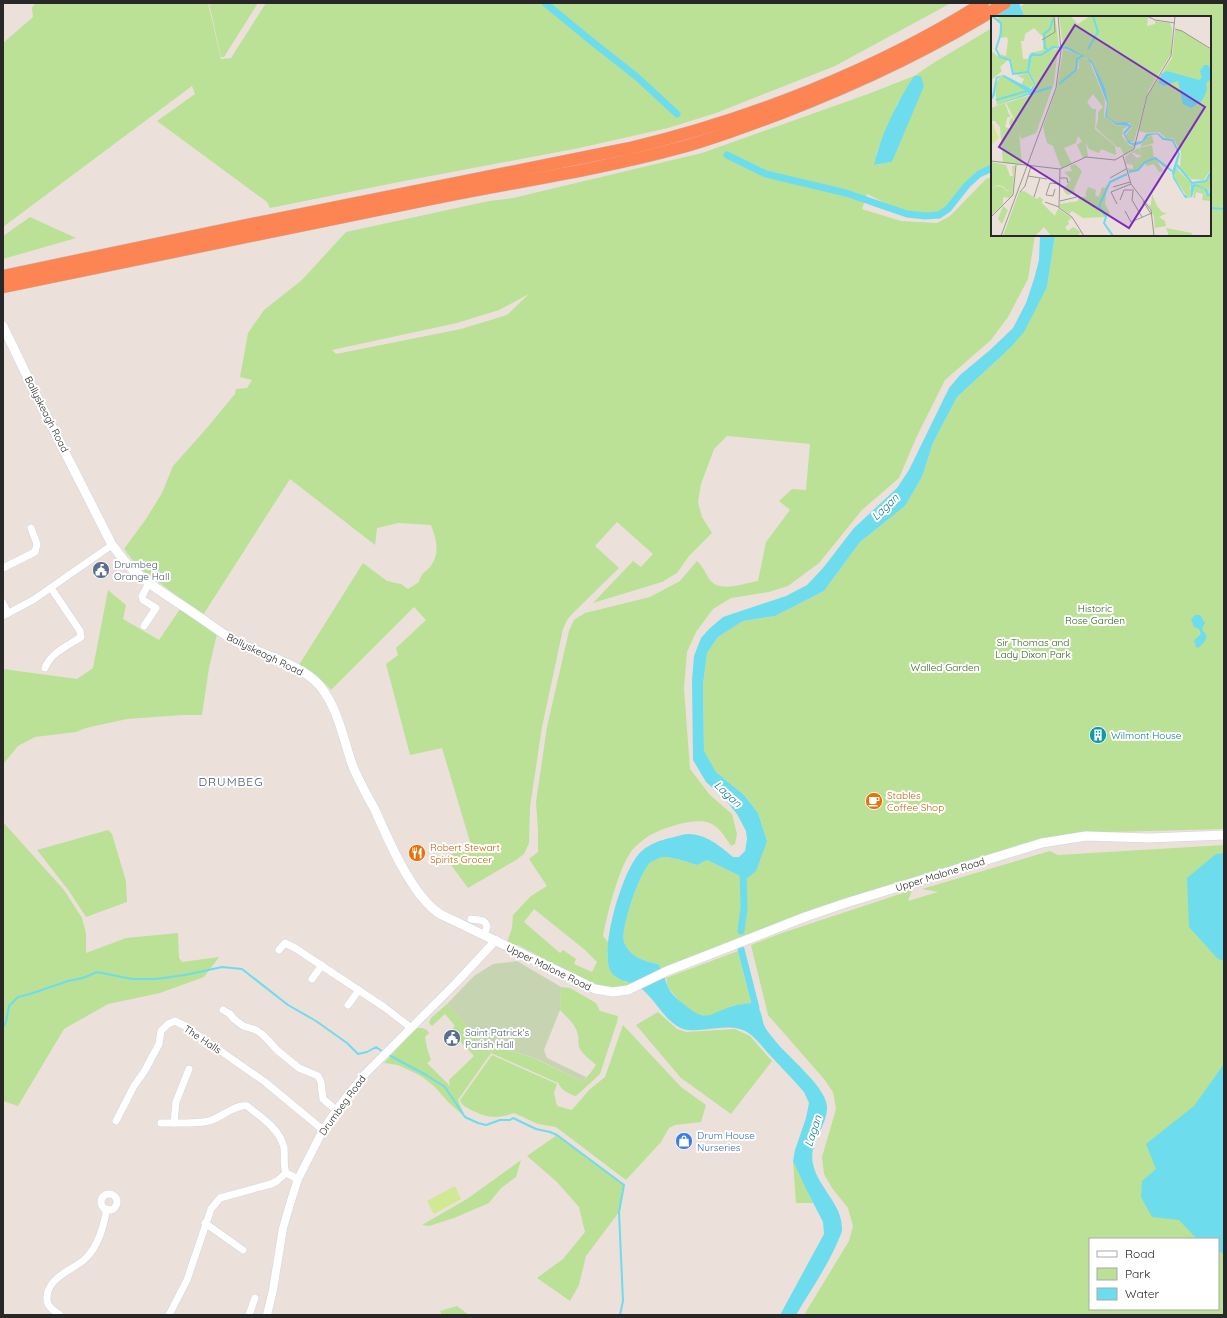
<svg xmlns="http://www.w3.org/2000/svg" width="1227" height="1318" font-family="Quicksand,sans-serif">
<rect width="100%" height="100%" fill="#ebe1da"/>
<g fill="#bae196" fill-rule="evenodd">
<polygon points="35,3 178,3 179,4 184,3 208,3 221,59 231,58 266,3 951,3 835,66 716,113 668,128 579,148 404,181 270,208 267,202 157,121 195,94 192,86 3,227 3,43 33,17 32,8"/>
<polygon points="209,3 258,3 224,57 221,57"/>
<path d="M1026,3H1224V829L1112,832L1042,839L733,946L661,968L658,964C644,961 630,957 624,942C620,930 640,870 651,862C653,861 659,857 662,857C671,856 688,862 697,865L707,860L746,879L767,841L758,813L744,795L716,772L704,752L703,685L707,653L718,637L743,621L775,616L824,591L860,542L905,506L922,477L933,443L957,397L1009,349L1047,287L1055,235H1210V17H1025L1021,6Z"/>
<path d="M992,28V165L976,172L961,189L946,209L937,213H916L902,211L867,194L862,209L901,221L937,223L950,216L986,179L992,177V235H1035L1028,279L1008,317L991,340L945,380L917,436L899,478L862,510L819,563L788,586L769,592L731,598L713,609L696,632L687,652L684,688L690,769L710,795L732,814L737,834L735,844L731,846C717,824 711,818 683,823C664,828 649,833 635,847C620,861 607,915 603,936L608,942C606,968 608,979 636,984L606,991L547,964L546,960L518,945H511L507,943L512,928L513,915L531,896L547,886L529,859L538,852V830L536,802L547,727L569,631L574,620L585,613L650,597L680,581L697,561C705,568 706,577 712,582C722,592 746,583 758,581L766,542L790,510L779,501L792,489L806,490L810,444L727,436L714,449L701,484L698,502L702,517L712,533L689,556L677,573L662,582L593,603L633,561L641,567L653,554L617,522L595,546L619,568L572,614L567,620L563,629L542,727L530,807L529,843L524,854L516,860L468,888L445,857L471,845L442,748L410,755L386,664L398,655L396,648L426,620L414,607L331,690C322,679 311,672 299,665L363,563L387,581L401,584L408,589L419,582C423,569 427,573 432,564C440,552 436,538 431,525L398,523L377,528L375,545L290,479L203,615L138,567L124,549L146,519L162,493L173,466L206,429L235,394L236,389L247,388L252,380L240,377L248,333L264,310L302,280L346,232L489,201L513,198L702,153L868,94L914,76L935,62ZM898,102L904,132L892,162L875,165L877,151ZM529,294L507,315L461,329L336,354L332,350L457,323L499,310ZM534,909L585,950L597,962L592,972L574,964L576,959L563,950L560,953L524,922Z"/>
<polygon points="30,217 76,238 3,259 3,236"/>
<polygon points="108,590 126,605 123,619 159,640 180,609 217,634 209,668 202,715 182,715 127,719 86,728 76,732 35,737 18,746 4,763 3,762 3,669 77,679 93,668"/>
<polygon points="3,822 64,890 82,918 86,933 86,953 126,938 178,933 179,958 182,962 219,957 204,977 160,993 108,1004 64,1029 18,1106 3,1101"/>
<polygon points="108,830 112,834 126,881 127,902 86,917 69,891 37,850"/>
<path d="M1224,845V1315H804L849,1241L853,1226L848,1208L832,1188L824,1174L822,1157L836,1109L833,1092L824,1079L768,1015L751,945L782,933L912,890L908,901L938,892L922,889L1050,851L1058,855ZM1090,1239H1218V1309H1090Z"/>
<polygon points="738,951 751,1003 732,1006 717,1014 705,1016 693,1013 678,1000 668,987 666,978"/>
<path d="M561,987L570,988L596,1003L600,1011L618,1016L617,1022L600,1074L576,1096C568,1094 562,1090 558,1083L491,1053L458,1100L465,1117L448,1102L435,1087L421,1076L398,1065L384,1063L416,1028C423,1028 426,1028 429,1033L425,1037L427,1048L431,1060L427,1063L450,1086L449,1080L474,1056L458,1039L460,1037L452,1029L455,1026L445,1014L432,1026L429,1023L431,1018L447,1004L491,1053L496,1046L536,1059L583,1082C587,1076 592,1072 596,1065C591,1060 581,1053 579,1047C578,1044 579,1039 578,1035C576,1025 567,1017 560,1010Z"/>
<polygon points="658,1012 677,1029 686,1032 735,1029 750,1036 772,1061 731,1114 681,1078 636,1025"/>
<path d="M623,1025L681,1087L706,1105L701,1122L675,1125L669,1128L661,1142L626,1180L556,1127L538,1124L514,1113C496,1119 488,1118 471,1110C466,1107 462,1106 460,1100L492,1055L557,1084L554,1093L557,1106L572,1110L589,1090L605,1077Z"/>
<polygon points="557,1135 624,1185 619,1212 586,1256 579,1285 570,1301 537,1278 563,1259 585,1232 579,1207 557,1182 527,1156"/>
<polygon points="521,1160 516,1177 501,1188 489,1203 454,1218 429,1226 422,1225 467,1199"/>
<polygon points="793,1161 813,1203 796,1203"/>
<polygon points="457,1306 469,1315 442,1315 440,1311"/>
</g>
<polygon fill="#c7d4b1" points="517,961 561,987 560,1010 544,1050 547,1058 586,1077 583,1082 537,1059 496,1046 491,1053 447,1004 474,976 493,964"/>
<polygon fill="#d0e992" points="455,1186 461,1199 434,1214 427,1201"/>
<g fill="#6ddded">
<polygon points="993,3 1019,3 1025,17 999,17"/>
<path d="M914,76H921L924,86L892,162L874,165C881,133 897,103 914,76Z"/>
<path d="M1040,235H1055L1047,287L1024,332L1009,349L957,397L933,443L922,477L905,506L860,542L824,591L775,616L743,621L718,637L707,653L703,685L704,751L716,772L744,795L758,813L767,841L756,871L746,879L707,860L697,865C688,862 671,856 662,857C659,858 653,861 651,862C640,870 620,930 624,942C630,957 644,961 658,964C665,973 664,978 668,987C671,994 679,1001 685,1005C707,1024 710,1013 733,1006C738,1004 745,1004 751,1003C753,1004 757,1006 758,1008C762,1012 762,1020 764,1025C766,1030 770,1034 773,1038C786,1056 825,1085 827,1106C828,1126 808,1143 813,1164C818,1188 843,1204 842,1230C842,1233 839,1238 838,1241C827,1267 810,1291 796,1315H780L824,1234L823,1222L807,1191L793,1161L795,1150L806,1118L809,1103L804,1092C792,1078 779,1065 767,1052C762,1046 756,1039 750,1034C732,1021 709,1032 688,1030C669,1028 657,1002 644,991C641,988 638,985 634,984C625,981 617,980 611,972C598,951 624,863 643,850C650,844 661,840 670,838C676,837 682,834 688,834C706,834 720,846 733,857H739L745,851L747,839L746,831L737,814L724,798L706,782L693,760L692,680L694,656L701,638L709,629L723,617L786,596L807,585L823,568L854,528L897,488L909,470L949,388L960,375L990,350L1013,328L1026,303L1034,279L1039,260Z"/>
<path d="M1195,615H1200L1205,623L1202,629C1203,631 1205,633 1206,635C1208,639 1202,645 1198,648L1196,647L1194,640L1201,634L1199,629L1194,627L1191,619Z"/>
<polygon points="1224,853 1224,961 1218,959 1189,927 1187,878 1216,854"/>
<polygon points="1224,1064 1224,1254 1218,1251 1218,1239 1197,1239 1179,1220 1152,1217 1141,1197 1142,1181 1156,1169 1146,1144 1194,1106"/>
</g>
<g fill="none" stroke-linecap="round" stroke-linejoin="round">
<g stroke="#6ddded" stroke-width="2">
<polyline points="1210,208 1224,209"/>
<polyline points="3,1027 6,1022 9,1006 18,997 30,994 68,981 83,978 97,972 132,979 156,979 185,975 222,967 242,969 288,1005 316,1021 347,1043 358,1054 367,1052 376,1047 383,1052"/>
<polyline points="387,1054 426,1075 445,1087 465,1117 478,1123 486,1125 500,1120 510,1120 513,1118 536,1129 550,1132 557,1135 624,1185 619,1212 623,1301 620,1315"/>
</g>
<g stroke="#6ddded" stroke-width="7">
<polyline points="545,3 590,40 637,77 677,114"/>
<polyline points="727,155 766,174 846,193 907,214 925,216 939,215 948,209 967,185 979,174 992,168"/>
<polyline points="741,931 744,908 743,868"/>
<polyline points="741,949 756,1008 755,1015"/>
</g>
<defs>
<g id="minor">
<polyline points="3,568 35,552 37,544 31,528"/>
<polyline points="3,603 8,613"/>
<polyline points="3,616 33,600 112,545"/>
<polyline points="144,626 156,608 143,600 142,596 149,583"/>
<path d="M45,668C50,653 69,645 81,637L80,631L51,588"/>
<path d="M471,919C478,920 486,919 487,927L484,935"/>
<polyline points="279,950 285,943 295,948 384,1007 410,1027"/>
<polyline points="312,979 322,965"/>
<polyline points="348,1005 359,990"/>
<polyline points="223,1010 230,1014 234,1019 243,1026 256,1030 263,1035 278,1051 299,1068 318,1076 321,1082 323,1099 336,1110"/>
<polyline points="116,1121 134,1086 144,1072 159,1044 161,1031 168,1024 175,1021 185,1026 265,1082 323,1130"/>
<path d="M161,1123C175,1123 195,1124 209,1121C221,1118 235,1104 247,1106C261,1117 280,1129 284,1148C285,1157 283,1165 286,1173L298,1179"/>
<polyline points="174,1123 176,1102 189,1069"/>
<circle cx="109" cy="1202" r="8"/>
<polyline points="205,1223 243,1250"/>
<path d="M60,1315C53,1310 46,1306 47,1297C48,1277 73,1270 85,1259C99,1246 103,1227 107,1209"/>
<polyline points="169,1315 187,1280 211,1209 220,1198 271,1184 277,1181 286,1173"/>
<polyline points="249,1315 255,1298"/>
</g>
<polyline id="tertiary" points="267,1315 273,1290 283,1228 290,1204 298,1179 323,1130 340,1105 365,1074 455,984 496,940"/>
<path id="secondary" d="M3,326L39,401L112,545C118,552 123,560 129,566C148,585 173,599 195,614C210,624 225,636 241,644C264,655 304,666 320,686C338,708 343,738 352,764C358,780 367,795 375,810C389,841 412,896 440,914L595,989L613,992L628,990L667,971L805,917L846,903L1042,843L1086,836L1149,838L1224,835"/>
<g id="motorway">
<path d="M3,276L232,228L630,148C749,120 879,69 983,3"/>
<path d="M3,287C146,257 289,229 431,199C514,182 598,170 679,148C713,139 746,126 779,114C857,84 934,48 1005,3"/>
</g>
</defs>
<use href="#minor" stroke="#cfd5e1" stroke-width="8"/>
<use href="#tertiary" stroke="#cfd5e1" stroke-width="9"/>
<use href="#secondary" stroke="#cfd5e1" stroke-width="10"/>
<use href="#motorway" stroke="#c3c3c3" stroke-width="13"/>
<use href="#minor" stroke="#fff" stroke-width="7"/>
<use href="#tertiary" stroke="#fff" stroke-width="8"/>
<use href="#secondary" stroke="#fff" stroke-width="9"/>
<use href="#motorway" stroke="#fc8553" stroke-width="12"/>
</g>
<defs>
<symbol id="civic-disc" viewBox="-11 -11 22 22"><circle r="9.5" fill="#5c6f8a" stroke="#fff"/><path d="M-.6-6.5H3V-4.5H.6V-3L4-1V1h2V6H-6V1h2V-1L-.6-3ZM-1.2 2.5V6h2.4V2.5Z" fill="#fff"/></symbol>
<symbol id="building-disc" viewBox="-11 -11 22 22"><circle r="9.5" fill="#0f9aa8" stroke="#fff"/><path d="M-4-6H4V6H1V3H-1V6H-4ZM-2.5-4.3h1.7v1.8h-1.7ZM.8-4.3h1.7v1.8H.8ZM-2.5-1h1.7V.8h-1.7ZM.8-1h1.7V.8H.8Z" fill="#fff"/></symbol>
<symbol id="cafe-disc" viewBox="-11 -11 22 22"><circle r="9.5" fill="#e8710a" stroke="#fff"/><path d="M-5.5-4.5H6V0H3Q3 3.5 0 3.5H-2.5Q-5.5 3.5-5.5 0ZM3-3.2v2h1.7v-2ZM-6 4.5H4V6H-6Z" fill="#fff"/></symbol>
<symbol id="restaurant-disc" viewBox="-11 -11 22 22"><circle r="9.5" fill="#e8710a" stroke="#fff"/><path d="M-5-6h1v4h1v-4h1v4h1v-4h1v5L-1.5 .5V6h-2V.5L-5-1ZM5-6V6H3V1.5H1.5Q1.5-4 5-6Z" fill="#fff"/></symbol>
<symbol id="shop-disc" viewBox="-11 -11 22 22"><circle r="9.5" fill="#3f7fe0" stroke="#fff"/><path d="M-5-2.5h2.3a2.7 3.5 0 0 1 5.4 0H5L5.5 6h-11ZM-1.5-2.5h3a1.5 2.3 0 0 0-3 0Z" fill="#fff"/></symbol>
</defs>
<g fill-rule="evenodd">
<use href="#civic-disc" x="91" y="560" width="20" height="20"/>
<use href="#building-disc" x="1088" y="725" width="20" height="20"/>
<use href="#cafe-disc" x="864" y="791" width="20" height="20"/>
<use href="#restaurant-disc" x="407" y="843" width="20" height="20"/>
<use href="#civic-disc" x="442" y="1028" width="20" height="20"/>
<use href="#shop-disc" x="674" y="1131" width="20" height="20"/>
</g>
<g text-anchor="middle" stroke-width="4" stroke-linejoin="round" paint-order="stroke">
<g font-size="10" fill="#282828" stroke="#fff">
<text transform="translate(47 414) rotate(63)" y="4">Ballyskeagh Road</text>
<text transform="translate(265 654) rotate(26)" y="4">Ballyskeagh Road</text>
<text transform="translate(940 874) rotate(-17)" y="4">Upper Malone Road</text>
<text transform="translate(549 967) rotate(26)" y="4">Upper Malone Road</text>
<text transform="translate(203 1039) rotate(34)" y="4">The Halls</text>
<text transform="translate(342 1105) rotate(-54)" y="4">Drumbeg Road</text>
</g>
<g font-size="10" fill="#4e5e75" stroke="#fff" text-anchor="start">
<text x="114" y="568">Drumbeg<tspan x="114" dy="12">Orange Hall</tspan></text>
<text x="465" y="1036">Saint Patrick's<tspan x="465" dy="12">Parish Hall</tspan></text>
</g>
<g font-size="10" fill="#34631a" stroke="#fff">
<text x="1095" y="612">Historic<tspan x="1095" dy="12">Rose Garden</tspan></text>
<text x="1033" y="646">Sir Thomas and<tspan x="1033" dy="12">Lady Dixon Park</tspan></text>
<text x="945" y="671">Walled Garden</text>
</g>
<g font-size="10" fill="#0d838f" stroke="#fff" text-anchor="start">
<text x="1111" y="739">Wilmont House</text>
</g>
<g font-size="10" fill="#c56008" stroke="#fff" text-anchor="start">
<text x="887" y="799">Stables<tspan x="887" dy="12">Coffee Shop</tspan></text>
<text x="430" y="851">Robert Stewart<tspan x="430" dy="12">Spirits Grocer</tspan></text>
</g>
<g font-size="10" fill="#366cbe" stroke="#fff" text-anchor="start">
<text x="697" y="1139">Drum House<tspan x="697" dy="12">Nurseries</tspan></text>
</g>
<g font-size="11" font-style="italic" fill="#0e7a96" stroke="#fff">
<text transform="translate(885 507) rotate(-44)" y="4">Lagan</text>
<text transform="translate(728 794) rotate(43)" y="4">Lagan</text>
<text transform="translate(813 1131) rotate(-72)" y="4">Lagan</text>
</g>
<g font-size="12" letter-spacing="1" fill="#495878" stroke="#fff">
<text x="231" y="786">DRUMBEG</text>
</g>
</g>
<g transform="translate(991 16)">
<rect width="220" height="220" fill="#ebe1da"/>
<path d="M0,0L6,4L9,0H64L68,30L50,38L43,37L38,42L36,56L28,59L23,58L20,44L15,41L18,43L9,51L11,55L0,64V35L11,43H14L8,38L15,40L17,24L16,21L8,22L9,8ZM43,12L52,21V34L39,37L37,43H32L30,25H33L34,18ZM68,0H79L87,8L99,0H155L157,1L156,10L164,8V5L179,7L181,12L180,38L157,75L143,126H138L134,120L141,111L139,107H126L116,101L117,86L114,72L101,45L72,30ZM184,14H190L220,34V153L213,164L200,163L189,153L190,136L182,122H175L168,116L156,117L148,115L157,79L181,42ZM67,32L63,67L45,117L30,123L28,117L31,149L12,147L9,111L4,105H0V92L14,87L18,98L20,100L16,102L14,111L20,113L18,106L21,101L28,112L15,87L40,79L39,75L44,69L38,55L41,40H46ZM72,33L89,39L86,42L87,51L82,58L88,52L87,41H92L99,46L114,84L113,101L127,110H137L132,113L131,120L138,129L144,131L133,139L129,131H126L105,112L107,103V96L112,91L102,78L96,86L101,93H105L104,113L124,130L125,139L110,133L108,137L98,133L95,127L97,141L92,142L86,129L91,125L87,120L85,127L73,132L81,148L70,152L62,130L56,127L52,111L66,71ZM36,57L43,68L38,73L30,69L33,63L27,60ZM11,60L38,75V77L6,89L5,84L24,79L5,84V66ZM161,120L163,127L149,131L155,121ZM161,129L163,142L159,143L164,142L172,155L168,156L163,148L155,150L154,145L147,154L138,157L136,152L142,153V149L135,148L142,147L151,140L140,136L147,132L152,138L148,132ZM0,146L15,149L19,160H22L21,150H24L21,179L19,182L12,181V188L0,200V173L6,170L12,171L14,174L16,175L20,174H15L13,171L11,170L6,169L2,172L0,171ZM84,148L91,155L83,173L84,177L76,179L72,174L80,163L73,156L81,155L79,150ZM187,150V154L200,167L216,165L220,157L218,179L216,173L202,168L199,171L201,179L196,181L184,162L183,156ZM116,168L114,188L119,197L115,201L92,202L81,195L78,198L69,192V188L87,185V182L97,180L94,179L97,171L105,174L104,179L108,181L111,171L114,172ZM204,170L213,173L215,179L220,178V185L211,184L212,178L205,176L204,182H202ZM33,175L46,183L48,181L52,183L51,187L63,199V201L67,193L81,202L77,205L78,208L74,211L77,215L82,211L90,216L86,220H60L53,211L44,220H12L28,176ZM161,178L166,190L171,196L176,197L168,201L174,205L175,210L164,212V220L163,201L158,189H160ZM12,190L17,194L11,208L7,203ZM175,212L201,217L200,220H178Z" fill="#bae196" fill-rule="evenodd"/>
<path d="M140,136L146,142L151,140L142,147L135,148L134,141Z" fill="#c7d4b1"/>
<path d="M0,105L8,122L1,128H0Z" fill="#d0e992"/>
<path d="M62,30L77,31L101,45L114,72L117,86L116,101L126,107L135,106L141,110L134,118L136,123L141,127L151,125L155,118L167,117L173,122L182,123L189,138L183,160L193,178L197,181L200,180V169L204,168L216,173L218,179L220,171L219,180H216L213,173L204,170L201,181L194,182L182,162L181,156L187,137L181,125L172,124L166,118L157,120L151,127L143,130L137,127L132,117L138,110L126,109L114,101L116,87L101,48L95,42L75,33L64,32L50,40H41L38,55L44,68L40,78L0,91L38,77L11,60L6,63L4,79L0,85L5,61L13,59L40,73L43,68L36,56L38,40L41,37L50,38ZM213,49H217L220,53V63L215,67L216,74L211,85L200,92L192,88L187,65L173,70L168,67L170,58L176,55L208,64L211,62L209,55Z" fill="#6ddded"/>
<path fill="none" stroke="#6ddded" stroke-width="2" d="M1,0L10,7V17L5,33L9,41L19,44L22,58L37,56M97,33L107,16L102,0M57,34L54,32L53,18L59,13L62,3M68,68L85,54L86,43L92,39M38,78L61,71M5,84L36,75M186,149L201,167L215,165L220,156M138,156L147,154L154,146L164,142L181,155M122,220L113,207L115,201L108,190L119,166L136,158"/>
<path fill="none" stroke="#9d9793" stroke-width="1" d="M156,0L164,4L184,7M184,13L191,15L220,33M51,24L64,16L63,0M132,140L140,168L160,194L163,220M0,145L69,153L95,141L124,144L143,133L156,80L180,40L184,0M69,153L68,192L81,201L93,220M37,160L56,163M69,162H76L77,167M119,162L135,153M122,171L139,166M64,173L62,180L55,179L59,167L69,168M142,175L141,184L151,201M29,176L34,170L40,150M43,181L49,162M129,184L133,174H143M69,185L86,181M152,185L160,198M54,186L68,191M126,188L120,176L140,168M134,195L140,206L161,197M0,201L22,179L25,149M10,220L65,72L70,34L67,0"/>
<path fill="#7b2cbf" fill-opacity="0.15" stroke="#7b2cbf" stroke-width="2" d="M84,9L214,91L138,212L8,131Z"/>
<rect width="220" height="220" fill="none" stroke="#282828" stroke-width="2"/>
</g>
<rect width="1227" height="1318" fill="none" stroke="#282828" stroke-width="8"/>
<rect x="1089" y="1238" width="130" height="72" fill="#ffffff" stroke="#a9a9a9"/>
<rect x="1097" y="1251" width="20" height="6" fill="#ffffff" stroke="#a9a9a9"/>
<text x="1125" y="1258" font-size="12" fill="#282828">Road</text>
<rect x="1097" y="1268" width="20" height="12" fill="#bae196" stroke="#a9a9a9"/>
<text x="1125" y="1278" font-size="12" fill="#282828">Park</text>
<rect x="1097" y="1288" width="20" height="12" fill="#6ddded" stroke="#a9a9a9"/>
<text x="1125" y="1298" font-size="12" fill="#282828">Water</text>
</svg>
